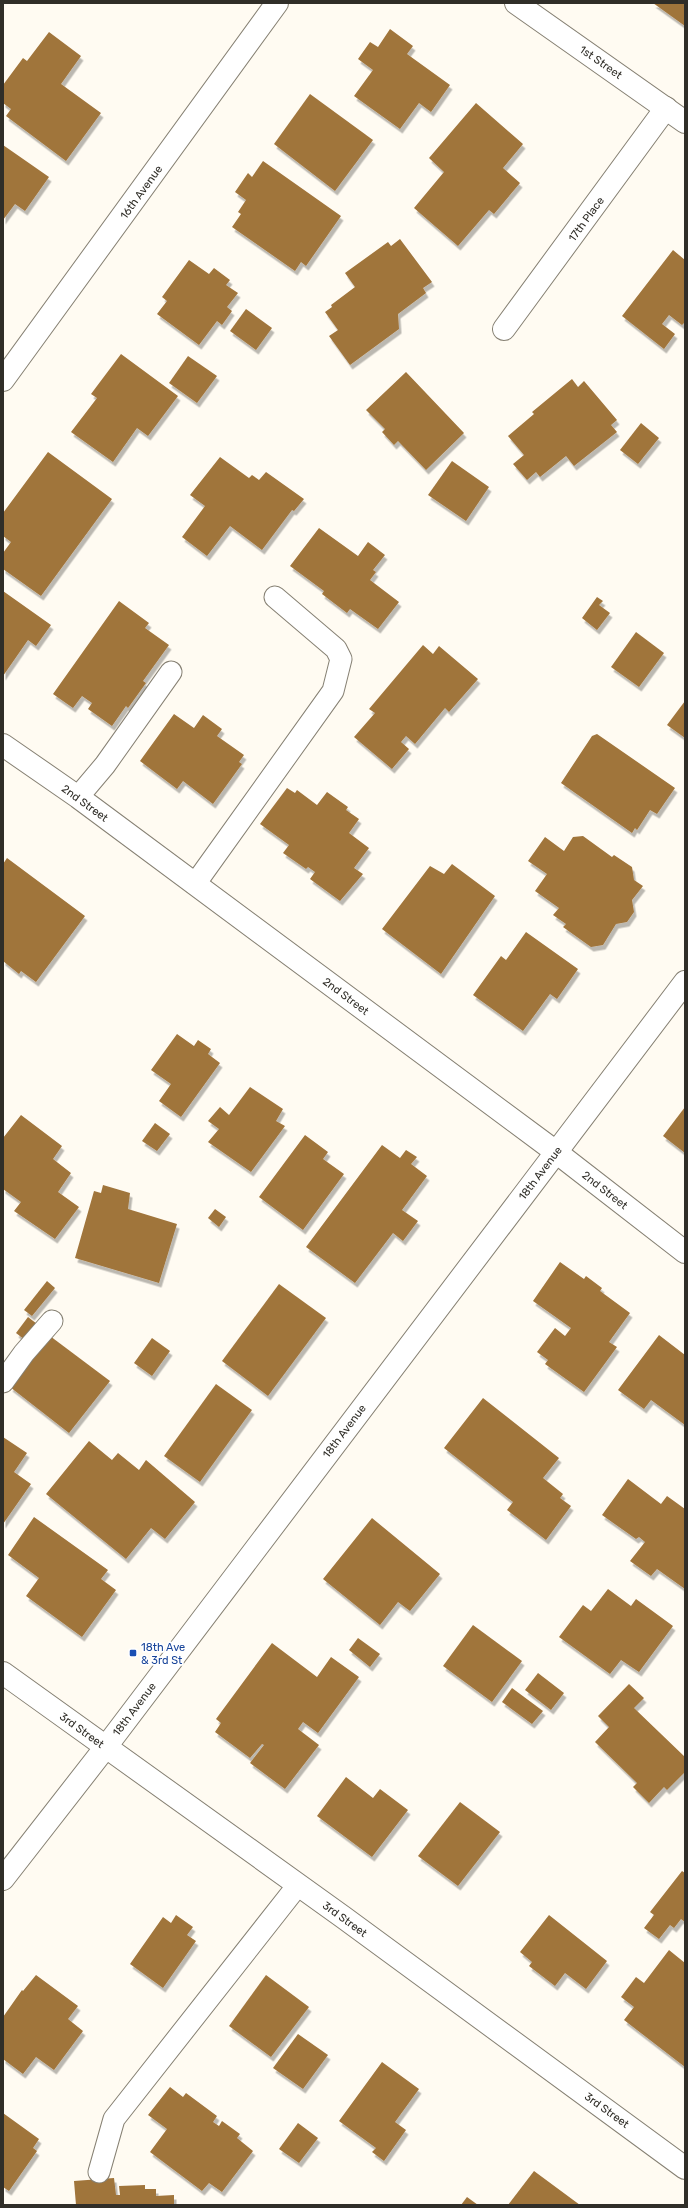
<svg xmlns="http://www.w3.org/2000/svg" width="688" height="2208" font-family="Rubik,sans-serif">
<defs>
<filter id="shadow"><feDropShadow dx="2.5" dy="4.5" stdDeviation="0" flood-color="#0004"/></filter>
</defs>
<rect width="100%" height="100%" fill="#fffbf2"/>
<g fill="#a0743b" filter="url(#shadow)">
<polygon points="653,3 685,3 685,26"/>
<polygon points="390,29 413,46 407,54 450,85 431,112 419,103 400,129 354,96 373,70 358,59 370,42 378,47"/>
<polygon points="49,32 81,56 61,84 101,113 66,161 6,116 11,109 3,103 3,85 23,58 27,61"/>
<polygon points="310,94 373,140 335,191 274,144"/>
<polygon points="476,103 523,144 503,168 520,183 494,214 489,210 458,246 414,208 444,172 429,158"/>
<polygon points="3,145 49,177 25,211 15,204 3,220"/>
<polygon points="263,161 341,216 306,266 301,262 295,271 232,227 241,214 238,212 246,200 235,192 248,173 252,177"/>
<polygon points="400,239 432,282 423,288 426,293 398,314 399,329 350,365 329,336 338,330 325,312 332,307 331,305 355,287 345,273 388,242 391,246"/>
<polygon points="673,250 685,260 685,322 682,325 669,315 662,324 675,334 664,349 622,316"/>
<polygon points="189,260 209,274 214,268 230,280 226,285 238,293 227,307 232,311 222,325 217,321 199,345 157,314 167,301 162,297"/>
<polygon points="246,309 272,328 256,350 230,331"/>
<polygon points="121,354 178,396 148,436 137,428 113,462 71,432 97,398 91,394"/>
<polygon points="188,356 217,376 197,403 169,383"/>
<polygon points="406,372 464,433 426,470 398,441 394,445 382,432 385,429 366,410"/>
<polygon points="572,379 578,387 584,381 617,420 611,425 617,432 574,466 566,456 540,477 536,472 527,480 513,464 524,455 508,436 534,414 532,412"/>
<polygon points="641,423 659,438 638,464 620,450"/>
<polygon points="48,452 112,499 41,596 3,569 3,553 11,542 3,536 3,513"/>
<polygon points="220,457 249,478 252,475 259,480 266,472 304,499 294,511 292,510 262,550 230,526 207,556 182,537 205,506 190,495"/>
<polygon points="452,461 489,487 466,521 428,495"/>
<polygon points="319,528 358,556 368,542 385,555 373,570 376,572 370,580 399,602 378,629 350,609 347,613 322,594 324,591 290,566"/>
<polygon points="3,591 51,625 36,646 28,640 3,676"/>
<polygon points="597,597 603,601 599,605 610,613 597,630 582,618"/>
<polygon points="119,601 149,623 145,628 169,645 143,681 146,683 128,708 126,706 112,726 88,709 92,703 82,696 73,708 53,694"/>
<polygon points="636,632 664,653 639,687 611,667"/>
<polygon points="423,645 433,654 439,646 478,679 449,712 445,708 415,744 406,736 401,742 409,749 392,769 354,737 375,713 369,709"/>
<polygon points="685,701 685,738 667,725"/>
<polygon points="174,714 194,728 203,715 222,729 217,736 244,755 239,762 242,764 213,804 183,781 177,789 140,761"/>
<polygon points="597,734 675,788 657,814 650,810 637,830 635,828 632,833 561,783 592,736"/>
<polygon points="287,788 295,793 297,790 317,805 327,792 348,807 346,810 359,819 349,833 369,848 354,868 363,874 340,901 310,879 315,872 308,867 306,869 283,853 289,845 260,824"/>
<polygon points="583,836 612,857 614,855 632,867 634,880 643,886 632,900 634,912 627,922 616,924 603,945 591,947 563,927 566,924 553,915 559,908 535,891 547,874 528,861 545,837 564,851 573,837"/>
<polygon points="7,858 85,916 36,982 21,971 19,974 3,961 3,864"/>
<polygon points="452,864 495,896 441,974 382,929 430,866 444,874"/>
<polygon points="526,932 578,969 557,999 550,994 523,1031 473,995 501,956 506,960"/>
<polygon points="177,1034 194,1046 198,1040 211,1049 208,1054 220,1063 181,1117 159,1101 171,1084 151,1070"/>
<polygon points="250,1087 283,1109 276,1121 285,1126 251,1172 208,1142 219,1129 208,1121 220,1107 229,1115"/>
<polygon points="685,1107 685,1153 663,1136"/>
<polygon points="21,1115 62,1146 53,1159 71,1173 58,1192 79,1207 55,1239 14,1211 21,1202 3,1189 3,1138"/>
<polygon points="155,1123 170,1134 157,1151 142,1141"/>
<polygon points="305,1135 328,1152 323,1159 344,1174 303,1230 259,1197"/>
<polygon points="382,1145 400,1158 406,1150 417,1157 411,1164 427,1176 402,1210 418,1221 403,1241 393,1233 355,1283 306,1247"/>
<polygon points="103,1185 130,1193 128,1209 177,1224 159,1283 75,1258 94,1191 101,1193"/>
<polygon points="215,1209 226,1217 219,1227 208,1218"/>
<polygon points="560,1262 584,1279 586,1276 602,1288 600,1291 630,1313 609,1342 617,1347 584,1392 545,1364 548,1360 537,1352 555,1328 565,1336 571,1328 533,1301"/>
<polygon points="47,1281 55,1288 32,1316 24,1310"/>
<polygon points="279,1284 326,1318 268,1396 222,1361"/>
<polygon points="28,1317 41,1327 29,1343 16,1333"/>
<polygon points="659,1335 685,1355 685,1425 651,1400 644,1409 618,1390"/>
<polygon points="50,1336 110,1381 69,1433 10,1387"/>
<polygon points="152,1338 170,1351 152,1376 134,1363"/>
<polygon points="216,1384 252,1410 200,1482 164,1456"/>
<polygon points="483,1398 559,1458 543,1478 563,1494 560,1498 571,1506 546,1540 507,1510 513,1502 444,1448"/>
<polygon points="3,1437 27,1453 14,1472 31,1484 3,1524"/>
<polygon points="89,1441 112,1460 118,1453 139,1470 146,1460 195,1502 165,1539 151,1528 126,1559 46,1494"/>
<polygon points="628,1479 661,1504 667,1496 685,1509 685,1589 657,1569 651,1576 630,1561 645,1542 639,1537 636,1539 602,1515"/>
<polygon points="34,1517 108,1570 101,1579 116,1590 82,1637 26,1596 39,1578 8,1555"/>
<polygon points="372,1518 440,1574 410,1611 398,1602 380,1625 323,1579"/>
<polygon points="608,1589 631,1606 636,1599 673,1626 639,1672 621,1660 610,1674 559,1637 583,1605 591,1611"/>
<polygon points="473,1625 522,1661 492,1702 443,1666"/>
<polygon points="358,1638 380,1654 370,1667 349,1650"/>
<polygon points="272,1643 317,1677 331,1657 359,1677 318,1733 303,1722 298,1729 319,1745 285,1789 250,1763 264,1745 262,1744 250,1758 215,1732 221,1723 216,1719"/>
<polygon points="538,1673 564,1693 551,1710 525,1690"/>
<polygon points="629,1684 644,1698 634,1708 685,1757 685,1772 667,1790 664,1787 649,1803 633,1787 637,1783 595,1742 609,1727 598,1716"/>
<polygon points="512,1688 543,1711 532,1724 502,1702"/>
<polygon points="346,1777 373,1798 380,1789 408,1810 372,1857 317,1816"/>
<polygon points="460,1802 500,1832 458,1886 418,1856"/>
<polygon points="682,1871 685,1873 685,1922 681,1919 674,1928 670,1925 659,1939 644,1928 654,1915 650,1912"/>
<polygon points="176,1915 193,1927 187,1935 196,1941 163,1988 130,1964 163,1917 171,1923"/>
<polygon points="549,1915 607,1961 586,1989 565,1973 555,1986 529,1966 532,1962 520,1952"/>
<polygon points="669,1950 685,1963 685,2067 624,2020 634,2007 621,1997 636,1977 644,1983"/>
<polygon points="36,1975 78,2006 68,2019 83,2031 54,2070 36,2057 23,2074 3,2059 3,2017 22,1990 23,1991"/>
<polygon points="266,1975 309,2007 271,2057 229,2026"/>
<polygon points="298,2034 328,2055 303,2089 273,2068"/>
<polygon points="382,2062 419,2089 395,2122 406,2130 384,2161 372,2152 376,2148 339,2121"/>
<polygon points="170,2087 183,2097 186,2093 217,2116 213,2122 219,2126 222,2121 240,2134 237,2138 253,2151 222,2192 209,2183 202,2191 150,2152 167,2129 148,2115"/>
<polygon points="3,2113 39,2139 33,2148 37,2151 9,2191 3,2187"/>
<polygon points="298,2123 318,2138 299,2163 279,2149"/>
<polygon points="534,2171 580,2205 508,2205"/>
<polygon points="114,2178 116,2195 120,2195 119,2186 145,2185 145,2189 156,2189 156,2196 174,2195 174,2205 76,2205 74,2181"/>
<polygon points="467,2197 478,2205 461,2205"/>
</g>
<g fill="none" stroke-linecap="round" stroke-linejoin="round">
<defs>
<g id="service">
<polyline points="78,797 105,765 171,672"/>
<polyline points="195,884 333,691 341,659 336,649 275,597"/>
<polyline points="3,1382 24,1353 52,1321"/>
<polyline points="99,2172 114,2119 298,1885"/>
</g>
<g id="minor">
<polyline points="504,329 666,108"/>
<polyline points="3,380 277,3"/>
<polyline points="3,745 78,797 556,1152 685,1252"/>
</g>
<g id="tertiary">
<polyline points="516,3 685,122"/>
<polyline points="3,1673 343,1917 685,2168"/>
<polyline points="3,1879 105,1748 685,982"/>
</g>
</defs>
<use href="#service" stroke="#868073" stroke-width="23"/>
<use href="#minor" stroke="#868073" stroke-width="24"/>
<use href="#tertiary" stroke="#868073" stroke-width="24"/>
<use href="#service" stroke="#fff" stroke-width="21"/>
<use href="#minor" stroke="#fff" stroke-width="22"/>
<use href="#tertiary" stroke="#fff" stroke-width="22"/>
</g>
<rect fill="#1a4fb4" stroke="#fff" stroke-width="1.5" x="129" y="1649" width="8" height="8" rx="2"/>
<g text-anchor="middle" stroke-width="3.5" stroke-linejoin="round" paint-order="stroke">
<g font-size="11" fill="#302e28" stroke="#fff">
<text transform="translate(601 62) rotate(35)" y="4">1st Street</text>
<text transform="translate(141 192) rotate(-54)" y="4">16th Avenue</text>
<text transform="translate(586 219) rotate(-54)" y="4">17th Place</text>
<text transform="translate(85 803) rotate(36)" y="4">2nd Street</text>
<text transform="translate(346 996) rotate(37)" y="4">2nd Street</text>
<text transform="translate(540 1173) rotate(-53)" y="4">18th Avenue</text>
<text transform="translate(605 1190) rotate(38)" y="4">2nd Street</text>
<text transform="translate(344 1431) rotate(-53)" y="4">18th Avenue</text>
<text transform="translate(134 1709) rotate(-53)" y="4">18th Avenue</text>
<text transform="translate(82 1730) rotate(36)" y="4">3rd Street</text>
<text transform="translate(345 1919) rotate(36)" y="4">3rd Street</text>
<text transform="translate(607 2110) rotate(36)" y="4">3rd Street</text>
</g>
<g font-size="11" fill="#164399" stroke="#fff" text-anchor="start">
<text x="141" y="1651">18th Ave<tspan x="141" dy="13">&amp; 3rd St</tspan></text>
</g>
</g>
<rect width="688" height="2208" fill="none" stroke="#302e28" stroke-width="8"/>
</svg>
